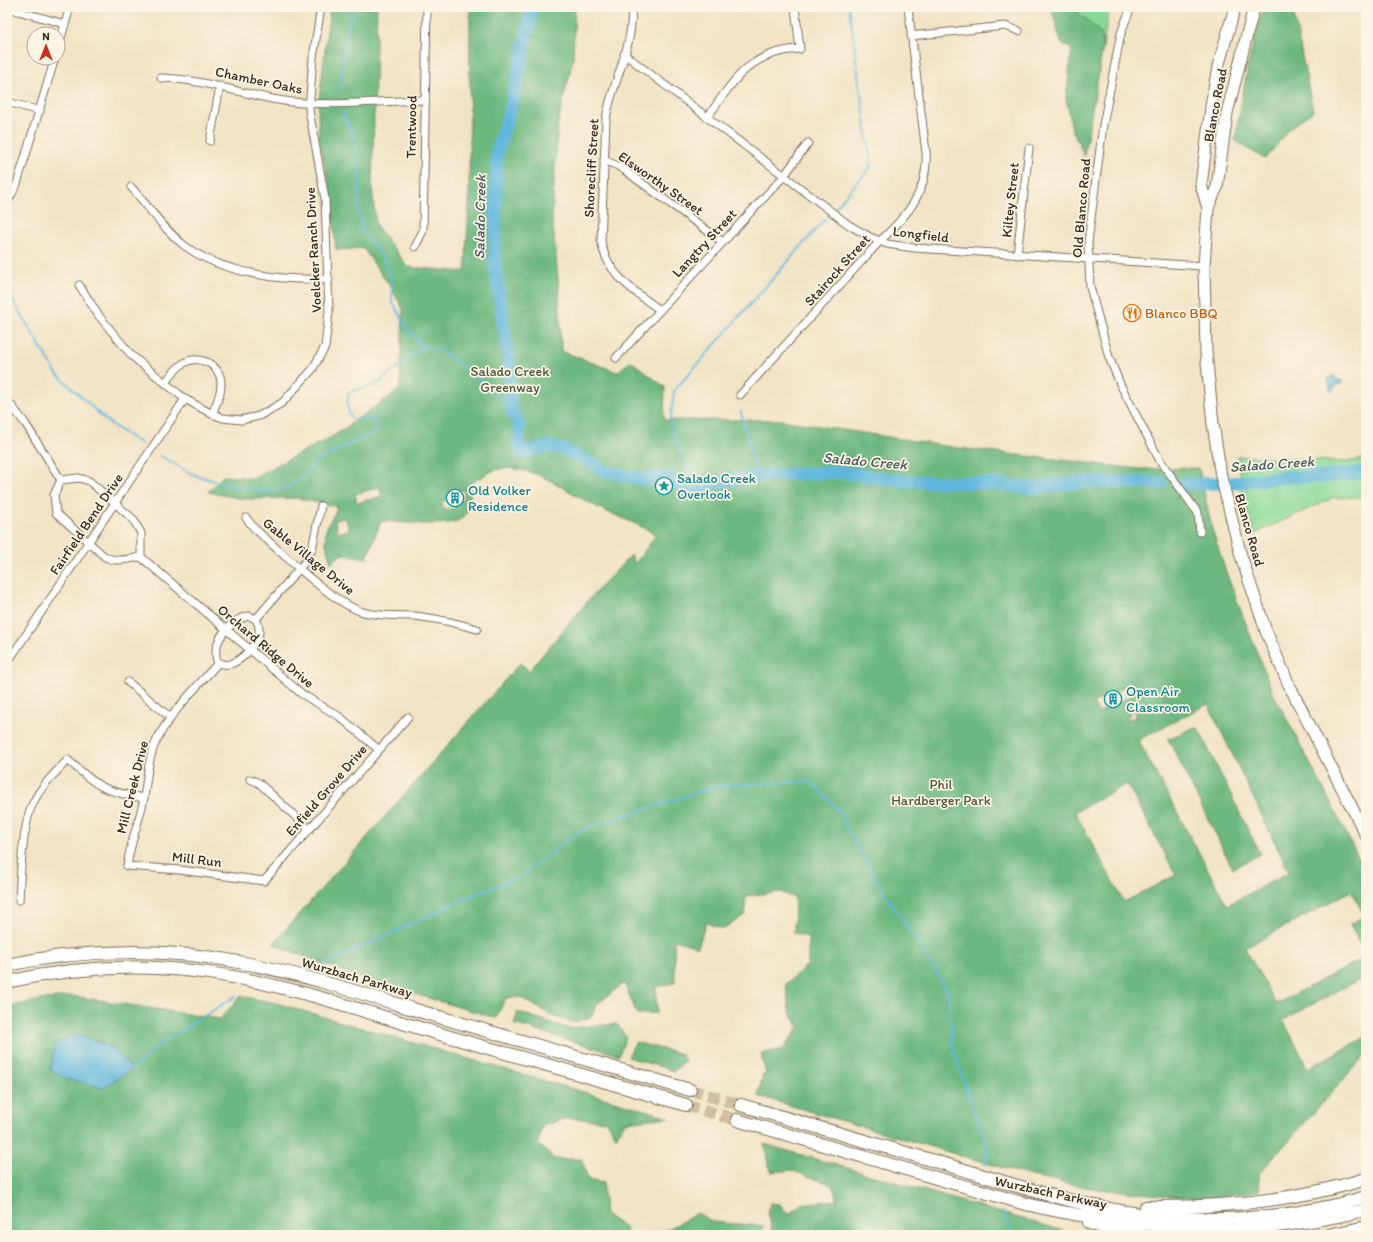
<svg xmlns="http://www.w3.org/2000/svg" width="1373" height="1242" font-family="Itim,sans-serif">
<rect width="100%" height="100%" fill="#fcf5e5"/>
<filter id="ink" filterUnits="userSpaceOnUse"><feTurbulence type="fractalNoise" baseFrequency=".025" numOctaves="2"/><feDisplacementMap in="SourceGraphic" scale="8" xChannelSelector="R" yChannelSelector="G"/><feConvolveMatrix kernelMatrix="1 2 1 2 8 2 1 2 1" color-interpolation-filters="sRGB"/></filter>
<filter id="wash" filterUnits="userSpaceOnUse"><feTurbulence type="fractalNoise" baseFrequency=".012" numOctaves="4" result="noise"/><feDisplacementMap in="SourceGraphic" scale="16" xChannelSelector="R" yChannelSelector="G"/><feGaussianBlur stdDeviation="0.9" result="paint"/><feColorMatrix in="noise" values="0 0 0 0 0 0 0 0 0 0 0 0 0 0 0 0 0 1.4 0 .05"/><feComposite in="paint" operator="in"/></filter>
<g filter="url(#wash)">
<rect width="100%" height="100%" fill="#f1e3c5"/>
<g fill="#87d898" stroke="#61815b">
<polygon points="1072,7 1109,7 1103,47 1101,33"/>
<polygon points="1237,456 1347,462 1366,458 1366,497 1332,498 1254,534 1243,496"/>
</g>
<g fill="#6db880" stroke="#54714f" fill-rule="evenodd">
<path d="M330,7H377L372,188L376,225L408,267L465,272L469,206L470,7H575L573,60L558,122L552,216L559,288L561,351L617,372L631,361L665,387L664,420H780L958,448L1140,469L1199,468L1212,529L1226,572L1272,691L1332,805L1366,873V954L1350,924L1365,916L1351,891L1245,948L1276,1004L1366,957V984L1362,978L1283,1020L1308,1068L1366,1037V1054L1258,1175L1259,1191L1199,1199L1090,1188L1027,1175L758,1096L763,1075L766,1074L761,1054L783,1049L799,1027L789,1011L786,984L808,964V937L794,933L795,898L780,892L746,896L745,915L723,929L706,923L698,947L674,940L675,983L656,987L657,1013L637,1014L624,983L596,1005L592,1017L574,1022L556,1018L520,997L506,998L496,1018L357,977L273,944L520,663L529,671L592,596L631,555L635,564L656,535C638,523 618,517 599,508C569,493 539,468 505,468C492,468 479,479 469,485C472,496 471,512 461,519C448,528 398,522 381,521L367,558L342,554L331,563C328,553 323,537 327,527C330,520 335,515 337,507L298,498L243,499L208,492L223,476L252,478L335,435L400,389L403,309L392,289L363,248L336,250L330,188L319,139L318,110ZM379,487L382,496L357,503L355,494ZM450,490H464V500H455V509H443L442,501L447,500V495H450ZM346,518L349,530L338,533L335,520ZM1132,683L1137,693L1098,713L1093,703ZM1208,704L1289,872L1227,905L1138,740ZM1130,709L1138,713L1134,715L1135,719L1127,718V716L1130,715ZM1127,784L1176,875L1124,902L1075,812Z"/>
<polygon points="1051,7 1072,7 1101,33 1103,47 1084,156 1072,129 1066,98 1072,49 1061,43"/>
<path d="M1264,7H1286L1294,16L1313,111L1292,126L1265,159L1235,141C1243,96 1248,50 1264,7Z"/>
<polygon points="1197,726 1260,854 1233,869 1168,739"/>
<polygon points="71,996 220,1019 241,996 276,1003 669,1117 625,1122 616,1137 607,1121 567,1118 542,1126 538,1144 554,1159 582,1159 588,1180 603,1183 605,1215 625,1227 627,1235 7,1235 7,1007 40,1000"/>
<polygon points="518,1012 568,1028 617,1024 626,1037 619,1055 514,1024"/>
<polygon points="635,1042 681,1054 685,1061 674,1071 628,1057"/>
<polygon points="764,1144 1074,1234 1077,1235 773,1235 768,1213 770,1203 780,1204 788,1215 801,1204 838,1200 832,1185 791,1170 771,1172"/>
<polygon points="698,1213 712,1222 763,1226 762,1235 657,1235"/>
</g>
<g fill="#60b7dd" stroke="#4e707e">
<polygon points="1334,375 1335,379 1340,380 1343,382 1340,385 1334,386 1334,391 1330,391 1328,379"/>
<polygon points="78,1034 112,1047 132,1069 103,1088 66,1079 50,1070 55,1043"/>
</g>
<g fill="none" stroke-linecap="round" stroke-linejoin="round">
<g stroke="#60b7dd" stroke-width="2">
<polyline points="339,91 351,7"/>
<polyline points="342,112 353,135 360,180 358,206 363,232 384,260 392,281 392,301 406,326 423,347 439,349 481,380 511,409"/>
<polyline points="836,207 871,166 849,7"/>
<polyline points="7,286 9,294 57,374 109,423 141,444"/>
<polyline points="741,412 757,476"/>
<path d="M160,456L194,475L243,489L272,492L289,487L304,477L318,459L377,432V421L375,418L352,419C347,411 346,401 350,392L377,384L423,347"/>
<polyline points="695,487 670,424 674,391 826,218"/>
<polyline points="315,969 466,898 519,877 583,829 716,786 810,781 838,809 847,829 884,893 921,946 948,993 953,1046 969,1098 988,1147 985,1165"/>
<polyline points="132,1069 161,1043 236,996"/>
<polyline points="1003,1212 1013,1235"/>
</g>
<g stroke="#60b7dd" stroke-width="13">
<polyline points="520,429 520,426 511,409 509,360 495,268 497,152 513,99 533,7"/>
<polyline points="519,438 519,447 521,453 549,446 568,451 608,472 647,480 654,477 669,477 684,488 757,476 839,472 904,481 980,483 1032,488 1083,482 1161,483"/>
<polyline points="1181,484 1231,483 1284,477 1323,477 1366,472"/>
</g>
</g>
</g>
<g filter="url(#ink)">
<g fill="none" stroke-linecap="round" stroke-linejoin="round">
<g stroke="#cdbea4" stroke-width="12" stroke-dasharray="12 6" stroke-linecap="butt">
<polyline points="690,1090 741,1105"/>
<polyline points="686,1105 737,1120"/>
</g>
<defs>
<g id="street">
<path d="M631,7C635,45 612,82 606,119L601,241C607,275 634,291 660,310"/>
<polyline points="1131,7 1121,33 1103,125 1088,242 1090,287 1109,357 1120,384 1159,459 1198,513 1200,532"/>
<polyline points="7,8 65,24"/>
<polyline points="911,36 1005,26 1019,31"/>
<polyline points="58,48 70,7"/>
<polyline points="624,54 849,225 870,237 887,244 914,248 1204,266"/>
<path d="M161,78C203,79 237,93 278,100C326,108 376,101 425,100"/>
<polyline points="7,102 40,111"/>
<path d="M707,118C733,81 750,51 800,49L795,7"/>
<polyline points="210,141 220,86"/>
<polyline points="604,160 620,167 723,242"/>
<path d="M131,187C148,206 164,230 185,246C223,274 283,281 329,279"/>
<polyline points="7,203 17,184 55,58"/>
<polyline points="415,247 423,231 427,7"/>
<polyline points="1017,255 1029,148"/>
<polyline points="79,285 99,316 132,356 185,399 212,414 223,418 241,420 259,416 282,403 312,370 325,347 329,312 325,199 309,110 313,58 321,7"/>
<polyline points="616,358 784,176 808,143"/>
<path d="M165,383C170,376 176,368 184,363C198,354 220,364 221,382C222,393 216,404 212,414"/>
<path d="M740,395L880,241C907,216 929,191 926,152L908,7"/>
<polyline points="7,400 25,423 61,480"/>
<path d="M246,518L254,528C280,551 332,603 363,612C380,617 397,615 414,616C436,618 456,623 477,629"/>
<path d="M141,557V533L133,519L89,481L79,478L61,480L54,495L56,513L104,556C115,563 129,559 141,557L302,694L340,717L378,749"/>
<path d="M249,616L256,619C258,623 260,627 259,632C259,642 243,659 233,663C228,666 223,664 218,663C209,644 230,619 249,616Z"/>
<polyline points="256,619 305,562 312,549 321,506"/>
<polyline points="7,663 185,399"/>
<path d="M218,663C198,686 175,708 160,734C146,757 148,782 142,807C137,827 130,845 127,866L180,870L264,881L408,717"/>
<polyline points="128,682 171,718"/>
<polyline points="250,779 259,783 309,829"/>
<path d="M19,900C20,877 23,822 33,803C41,786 55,773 68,760C99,788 103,791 144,798"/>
</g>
<g id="primary">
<polyline points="1235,7 1218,67 1212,100 1201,185 1208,208 1204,266 1206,352 1213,424 1221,476 1241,556 1266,631 1289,685 1366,835"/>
<polyline points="1208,208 1217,187 1227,113 1254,7"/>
</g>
<g id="highway">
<path d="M7,965C86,948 170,948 249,964C310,976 370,996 429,1014C516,1039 603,1064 690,1090"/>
<path d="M7,982C81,965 159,963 233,977C299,989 363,1011 426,1030C513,1055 599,1080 686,1105"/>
<path d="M741,1105C810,1125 879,1145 948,1165C1007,1183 1066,1202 1126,1212C1204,1225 1290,1220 1366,1197"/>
<path d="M737,1120L1022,1203C1074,1216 1126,1223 1179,1227C1198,1229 1218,1231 1237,1230C1281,1227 1323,1220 1366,1210"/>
<path d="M1146,1207C1221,1208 1294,1201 1366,1179"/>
<polyline points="1089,1223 1106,1228 1142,1235"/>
<polyline points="1329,1235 1366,1227"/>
</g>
</defs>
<use href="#street" stroke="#7b6b58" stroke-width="9"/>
<use href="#primary" stroke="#7b6b58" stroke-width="13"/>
<use href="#highway" stroke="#7b6b58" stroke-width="14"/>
<use href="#street" stroke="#fff" stroke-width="7"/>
<use href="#primary" stroke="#fff" stroke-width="11"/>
<use href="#highway" stroke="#fff" stroke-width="12"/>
</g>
</g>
<defs>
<symbol id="restaurant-ring" viewBox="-11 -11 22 22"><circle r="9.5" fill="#fcf5e5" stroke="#e8710a" stroke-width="1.5"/><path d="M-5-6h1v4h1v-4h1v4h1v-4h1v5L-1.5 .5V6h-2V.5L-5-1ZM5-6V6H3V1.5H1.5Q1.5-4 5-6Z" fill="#e8710a"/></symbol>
<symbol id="sight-ring" viewBox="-11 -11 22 22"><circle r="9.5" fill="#fcf5e5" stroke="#0f9aa8" stroke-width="1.5"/><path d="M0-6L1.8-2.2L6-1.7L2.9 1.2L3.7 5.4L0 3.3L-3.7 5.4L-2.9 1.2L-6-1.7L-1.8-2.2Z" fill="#0f9aa8"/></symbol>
<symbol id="building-ring" viewBox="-11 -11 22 22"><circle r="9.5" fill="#fcf5e5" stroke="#0f9aa8" stroke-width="1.5"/><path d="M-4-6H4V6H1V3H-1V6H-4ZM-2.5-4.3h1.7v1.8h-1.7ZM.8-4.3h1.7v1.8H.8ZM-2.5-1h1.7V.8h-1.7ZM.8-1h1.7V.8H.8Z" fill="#0f9aa8"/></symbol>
</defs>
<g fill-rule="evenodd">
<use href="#restaurant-ring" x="1122" y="303" width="20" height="20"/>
<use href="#sight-ring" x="654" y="476" width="20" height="20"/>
<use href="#building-ring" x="445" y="488" width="20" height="20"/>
<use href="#building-ring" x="1103" y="689" width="20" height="20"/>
</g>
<g text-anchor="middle" stroke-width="3.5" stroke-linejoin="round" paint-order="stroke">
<g font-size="14" fill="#3b2a1e" stroke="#fcf5e5">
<text transform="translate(259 80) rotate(12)" y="5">Chamber Oaks</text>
<text transform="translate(1215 105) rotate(-79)" y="5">Blanco Road</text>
<text transform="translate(411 127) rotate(-89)" y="5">Trentwood</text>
<text transform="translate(591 168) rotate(-87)" y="5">Shorecliff Street</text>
<text transform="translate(661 183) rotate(35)" y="5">Elsworthy Street</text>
<text transform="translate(1010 200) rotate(-84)" y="5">Kiltey Street</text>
<text transform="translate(1081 208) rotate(-85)" y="5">Old Blanco Road</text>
<text transform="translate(921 234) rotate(7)" y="5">Longfield</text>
<text transform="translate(704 243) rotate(-47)" y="5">Langtry Street</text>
<text transform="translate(313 250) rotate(-93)" y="5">Voelcker Ranch Drive</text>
<text transform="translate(837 270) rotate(-48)" y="5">Stairock Street</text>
<text transform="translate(86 524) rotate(-56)" y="5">Fairfield Bend Drive</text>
<text transform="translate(1250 530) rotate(74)" y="5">Blanco Road</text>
<text transform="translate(309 556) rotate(39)" y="5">Gable Village Drive</text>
<text transform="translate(266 646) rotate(40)" y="5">Orchard Ridge Drive</text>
<text transform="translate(132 787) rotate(-76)" y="5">Mill Creek Drive</text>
<text transform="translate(326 790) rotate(-49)" y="5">Enfield Grove Drive</text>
<text transform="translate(197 859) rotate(7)" y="5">Mill Run</text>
<text transform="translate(357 977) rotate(16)" y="5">Wurzbach Parkway</text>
<text transform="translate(1051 1192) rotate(12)" y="5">Wurzbach Parkway</text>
</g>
<g font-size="14" fill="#c56008" stroke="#fcf5e5" text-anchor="start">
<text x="1145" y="318">Blanco BBQ</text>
</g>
<g font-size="14" fill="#4e563c" stroke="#fcf5e5">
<text x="510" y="376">Salado Creek<tspan x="510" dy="16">Greenway</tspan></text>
<text x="941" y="789">Phil<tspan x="941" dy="16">Hardberger Park</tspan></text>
</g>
<g font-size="14" fill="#0d838f" stroke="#fcf5e5" text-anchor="start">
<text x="677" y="483">Salado Creek<tspan x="677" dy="16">Overlook</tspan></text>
<text x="468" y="495">Old Volker<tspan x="468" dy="16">Residence</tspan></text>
<text x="1126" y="696">Open Air<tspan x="1126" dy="16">Classroom</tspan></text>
</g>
<g font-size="15" font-style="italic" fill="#485b61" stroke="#fcf5e5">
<text transform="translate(480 217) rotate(-89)" y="5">Salado Creek</text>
<text transform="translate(865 461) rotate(5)" y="5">Salado Creek</text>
<text transform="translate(1272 464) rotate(-4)" y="5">Salado Creek</text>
</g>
</g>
<rect width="1373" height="1242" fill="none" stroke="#fcf5e5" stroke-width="24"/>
<g transform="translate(46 46)"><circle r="19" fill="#fcf5e5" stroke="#afa495"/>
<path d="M0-3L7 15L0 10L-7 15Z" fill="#c8321e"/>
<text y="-6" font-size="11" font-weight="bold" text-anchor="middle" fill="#3b2a1e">N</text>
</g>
</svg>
